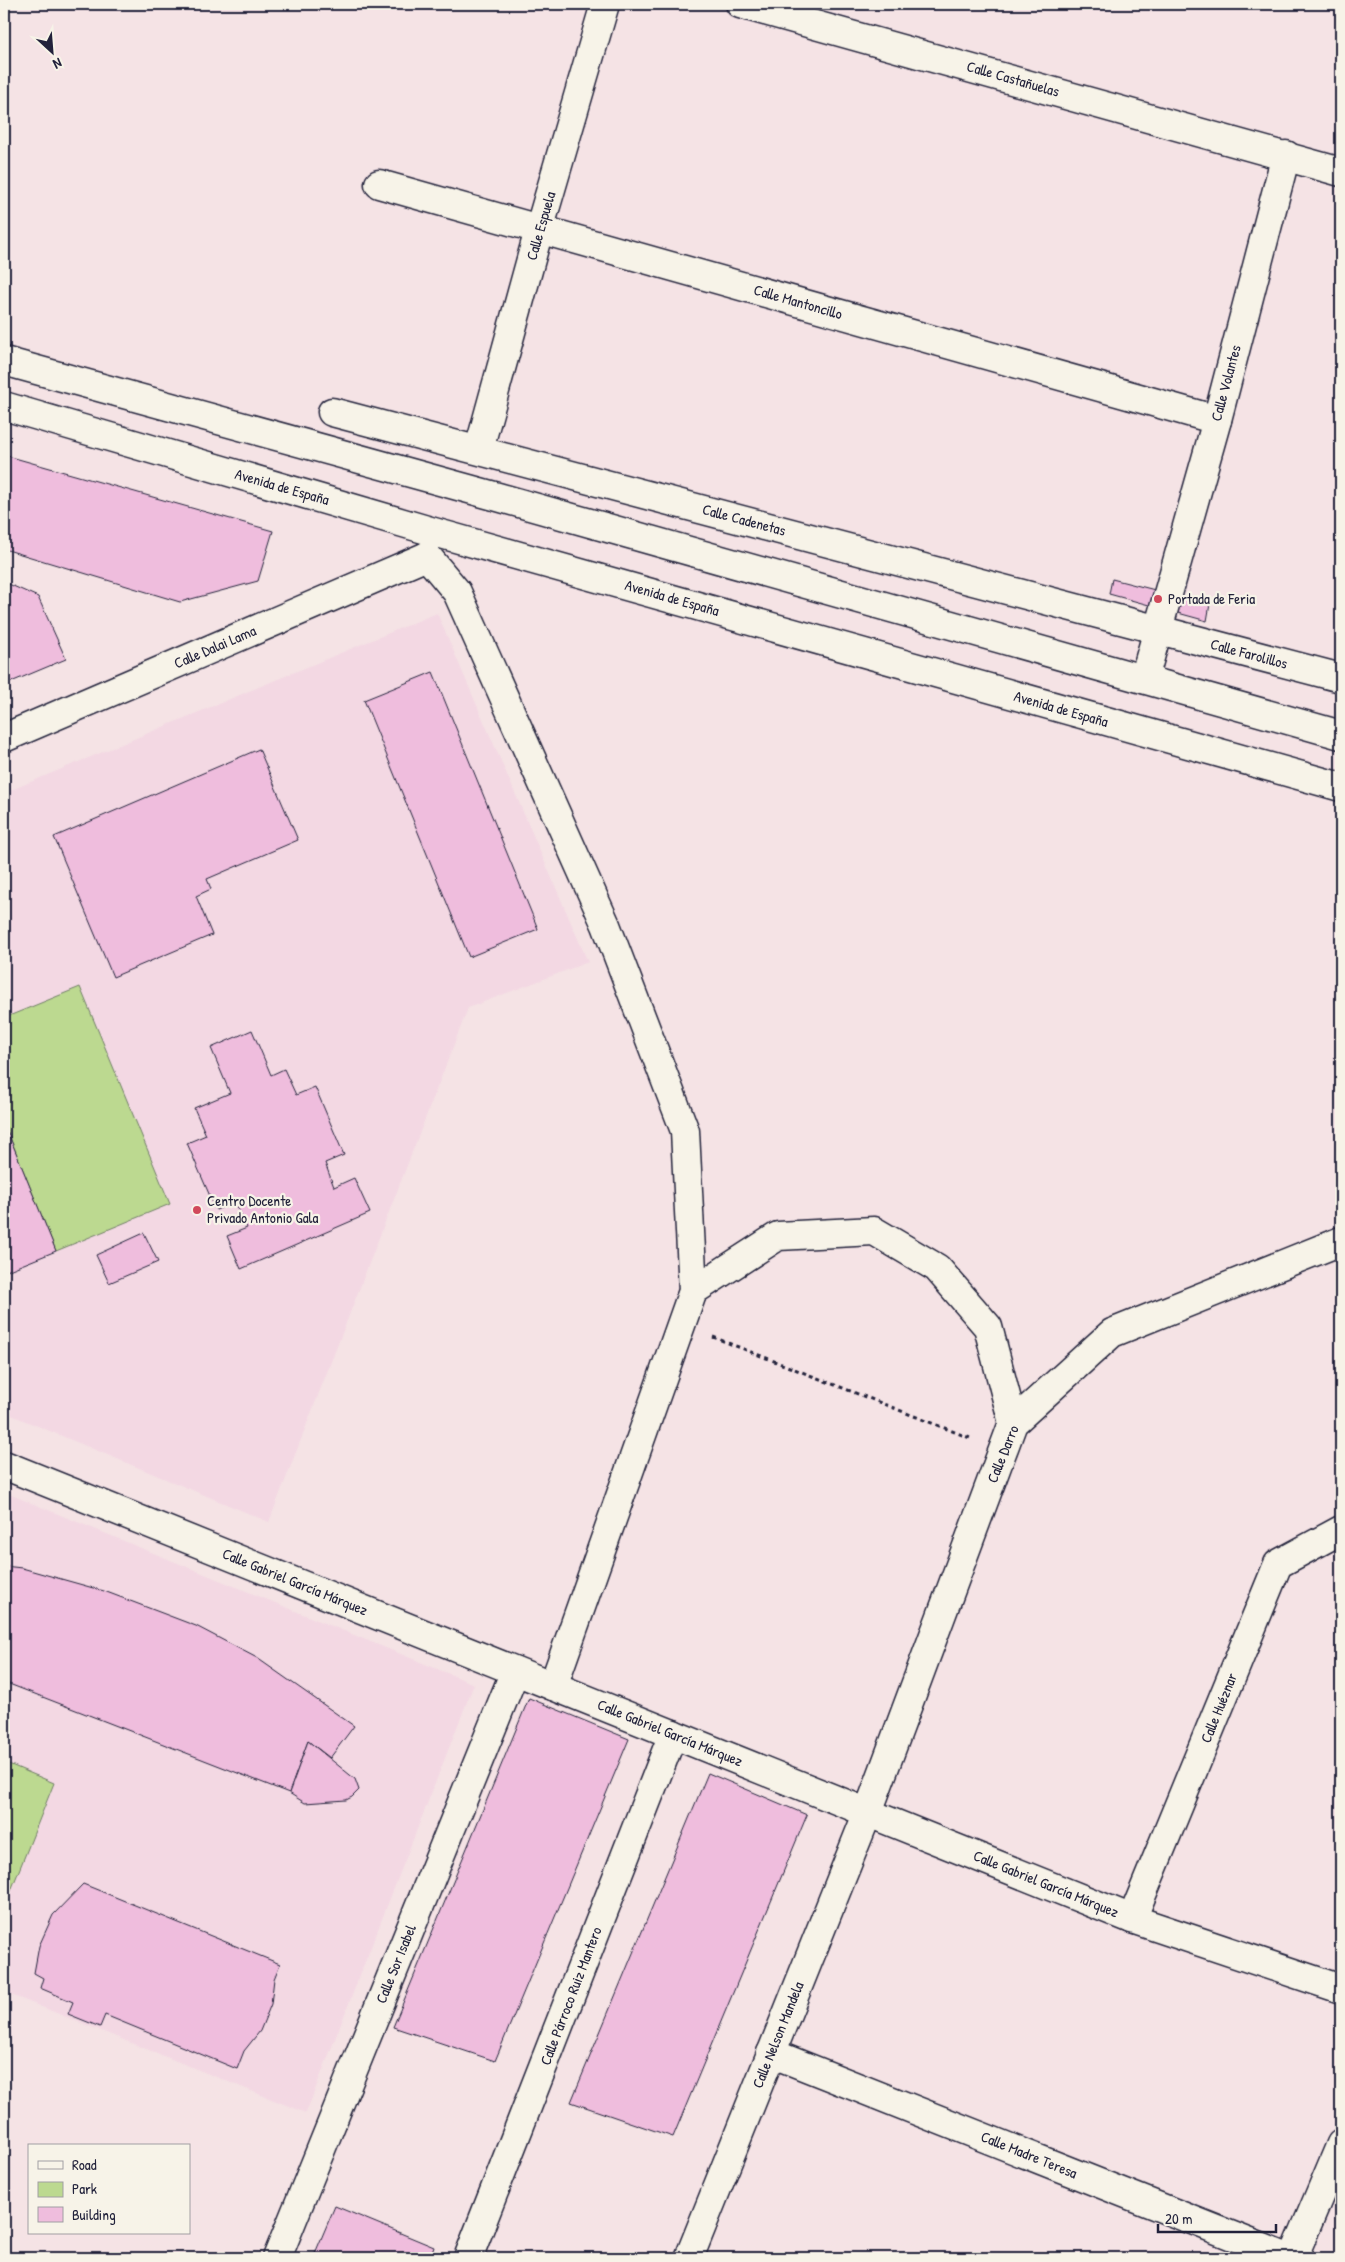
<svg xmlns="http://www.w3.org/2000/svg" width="1345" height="2262" font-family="'Patrick Hand',sans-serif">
<rect width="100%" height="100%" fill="#f5e3e5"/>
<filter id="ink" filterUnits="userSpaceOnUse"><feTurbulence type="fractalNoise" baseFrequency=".02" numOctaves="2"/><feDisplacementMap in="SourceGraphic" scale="10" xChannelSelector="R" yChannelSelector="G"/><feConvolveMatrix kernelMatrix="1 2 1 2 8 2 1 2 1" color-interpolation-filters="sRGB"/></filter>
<g filter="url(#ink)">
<g fill="#f3d8e3">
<polygon points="437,613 588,962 468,1008 269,1522 4,1412 4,793"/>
<polygon points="4,1492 474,1684 306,2113 4,1992"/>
</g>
<g fill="#bcd990" stroke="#6f7e66">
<polygon points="80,987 170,1204 56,1251 4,1123 4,1018"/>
<polygon points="4,1762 54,1783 4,1908"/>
</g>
<g fill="#efbddd" stroke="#22223b">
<polygon points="4,455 273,531 258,581 180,602 4,549"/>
<polygon points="1112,579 1210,604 1207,621 1109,594"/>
<polygon points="4,582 38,597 66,659 4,685"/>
<polygon points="433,672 538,929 469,957 364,700"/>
<polygon points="259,749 298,840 207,879 211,889 196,896 212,935 113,977 54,837"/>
<polygon points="252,1030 271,1075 284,1069 296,1095 315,1087 344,1155 325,1163 334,1187 354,1178 370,1213 241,1269 227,1236 247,1228 235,1202 216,1210 187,1143 206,1135 194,1108 230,1093 211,1048"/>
<polygon points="4,1123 56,1251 4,1272"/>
<polygon points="144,1233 158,1262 109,1283 96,1255"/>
<polygon points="4,1566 22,1568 104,1591 196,1626 257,1658 354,1726 330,1758 308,1741 289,1793 4,1682"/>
<polygon points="529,1698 629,1739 495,2061 393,2027"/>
<polygon points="308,1741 355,1779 359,1790 352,1797 346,1800 305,1803 289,1793"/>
<polygon points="708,1773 807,1815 673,2137 571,2102"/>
<polygon points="83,1884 280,1964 274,1979 271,2004 260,2031 244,2051 237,2069 105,2015 100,2027 68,2014 73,2002 40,1988 43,1978 34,1973 39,1946 53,1915"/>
<polygon points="335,2206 434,2247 430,2258 313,2258"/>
</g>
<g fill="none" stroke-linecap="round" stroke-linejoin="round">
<defs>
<g id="minor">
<polyline points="740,4 1341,172"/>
<polyline points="379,184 1217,420"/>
<polyline points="332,412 1341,678"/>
<polyline points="479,449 539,230 605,4"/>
<polyline points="427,556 457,592 606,925 685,1131 693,1291 553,1686"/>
<polyline points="1144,679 1217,420 1286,155"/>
<polyline points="4,738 427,556"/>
<polyline points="693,1291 778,1236 874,1231 937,1268 988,1327 1013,1423"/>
<polyline points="4,1465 1132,1919 1341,1989"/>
<polyline points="1132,1919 1278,1564 1341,1530"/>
<polyline points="771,2053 1288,2258"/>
<polyline points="277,2258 515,1671"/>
<polyline points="468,2258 673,1734"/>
<polyline points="689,2258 868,1812 1013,1423 1112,1333 1341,1241"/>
<polyline points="1293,2258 1341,2144"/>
</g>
<g id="major">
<polyline points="4,361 498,497 1341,735"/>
<polyline points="4,406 434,532 1341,787"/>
</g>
</defs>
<use href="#minor" stroke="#22223b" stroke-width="31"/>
<use href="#major" stroke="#22223b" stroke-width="31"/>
<polyline stroke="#22223b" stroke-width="3" stroke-dasharray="4 4" stroke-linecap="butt" points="713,1337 970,1438"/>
<use href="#minor" stroke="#f7f3e8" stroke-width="28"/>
<use href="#major" stroke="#f7f3e8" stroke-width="28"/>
</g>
</g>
<g fill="#d1495b" stroke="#f7f3e8" stroke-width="2">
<circle cx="1158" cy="599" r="5"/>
<circle cx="197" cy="1210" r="5"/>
</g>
<g text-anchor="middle" stroke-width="4.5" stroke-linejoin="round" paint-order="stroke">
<g font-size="15" fill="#22223b" stroke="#f7f3e8">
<text transform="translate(1013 79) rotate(16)" y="5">Calle Castañuelas</text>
<text transform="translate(541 226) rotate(-74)" y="5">Calle Espuela</text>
<text transform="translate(798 302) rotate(16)" y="5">Calle Mantoncillo</text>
<text transform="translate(1226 383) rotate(-75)" y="5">Calle Volantes</text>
<text transform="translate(282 487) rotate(16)" y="5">Avenida de España</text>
<text transform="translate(744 520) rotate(15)" y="5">Calle Cadenetas</text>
<text transform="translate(672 598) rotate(16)" y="5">Avenida de España</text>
<text transform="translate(215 647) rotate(-23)" y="5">Calle Dalai Lama</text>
<text transform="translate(1249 654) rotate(15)" y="5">Calle Farolillos</text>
<text transform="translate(1061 709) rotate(16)" y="5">Avenida de España</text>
<text transform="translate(1003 1454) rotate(-68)" y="5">Calle Darro</text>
<text transform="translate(295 1582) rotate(22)" y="5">Calle Gabriel García Márquez</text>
<text transform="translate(1219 1708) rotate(-68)" y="5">Calle Huéznar</text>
<text transform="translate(670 1733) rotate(22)" y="5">Calle Gabriel García Márquez</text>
<text transform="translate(1046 1884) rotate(22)" y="5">Calle Gabriel García Márquez</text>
<text transform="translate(396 1964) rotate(-68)" y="5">Calle Sor Isabel</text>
<text transform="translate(571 1996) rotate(-69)" y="5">Calle Párroco Ruiz Mantero</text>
<text transform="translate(778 2035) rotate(-68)" y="5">Calle Nelson Mandela</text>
<text transform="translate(1029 2155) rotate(22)" y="5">Calle Madre Teresa</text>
</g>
<g font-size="15" fill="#22223b" stroke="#f7f3e8" text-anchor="start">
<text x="1168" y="604">Portada de Feria</text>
<text x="207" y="1206">Centro Docente<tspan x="207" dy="17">Privado Antonio Gala</tspan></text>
</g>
</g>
<rect width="1345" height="2262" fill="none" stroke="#f7f3e8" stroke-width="20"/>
<rect x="10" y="10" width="1325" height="2242" fill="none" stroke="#22223b" stroke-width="2" filter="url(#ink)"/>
<rect x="28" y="2144" width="162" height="90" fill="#f7f3e8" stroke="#a29fa3"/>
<rect x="38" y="2161" width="25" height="8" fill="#f7f3e8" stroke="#a29fa3"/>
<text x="72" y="2170" font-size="15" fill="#22223b">Road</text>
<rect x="38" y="2182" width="25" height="15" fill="#bcd990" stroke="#a29fa3"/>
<text x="72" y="2194" font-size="15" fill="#22223b">Park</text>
<rect x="38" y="2207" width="25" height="15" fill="#efbddd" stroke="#a29fa3"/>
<text x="72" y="2220" font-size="15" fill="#22223b">Building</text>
<g transform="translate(52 52) rotate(154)" stroke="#f7f3e8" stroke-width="4" paint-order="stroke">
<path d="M0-4L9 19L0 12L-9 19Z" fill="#22223b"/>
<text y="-8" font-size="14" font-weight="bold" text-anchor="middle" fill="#22223b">N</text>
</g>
<path d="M1158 2224v8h118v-8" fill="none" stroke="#22223b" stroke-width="2.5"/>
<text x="1165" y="2224" font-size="15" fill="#22223b" stroke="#f7f3e8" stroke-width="4" paint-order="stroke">20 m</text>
</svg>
